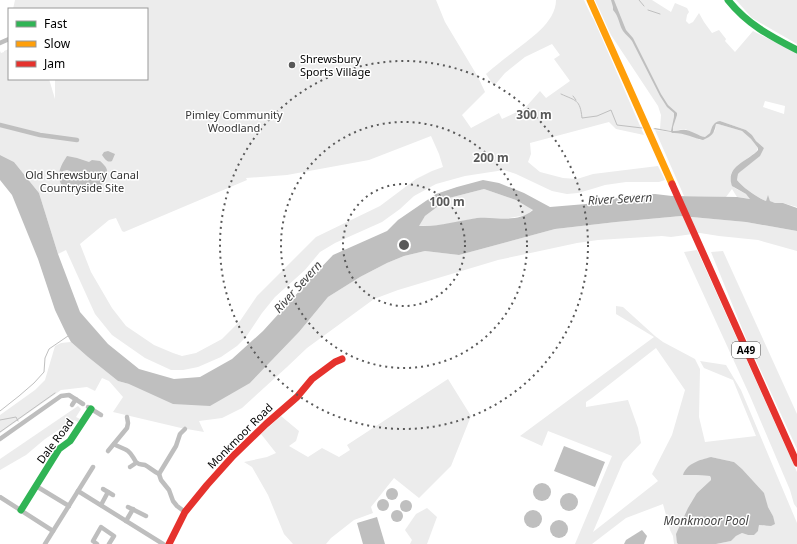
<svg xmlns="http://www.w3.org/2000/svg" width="797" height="544" font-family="'Noto Sans',sans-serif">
<rect width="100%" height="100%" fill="#fff"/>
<g fill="#ececec" fill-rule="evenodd">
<path d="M15,0H436L445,22L478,77L485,92L462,115L471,128L499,113L502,119L525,108L540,91L546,98L570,81L554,59L560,55L552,44L525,57L505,73L494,86L486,74C494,67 503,60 512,53C528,40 556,23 556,0H584L591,15L594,20L644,135L616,129L609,122L530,143L531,154L528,162L540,172L563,178L577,179L593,174L658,166L665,180L659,182H626L605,185L592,189L578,193L567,194L552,191L516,174L504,170L465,176L436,184L414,196L400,209L382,222L335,243L320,252L305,270L275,297L262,313L246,337L237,346L221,357L198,367L183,370H171L145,358L112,335L95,314L66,250L58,254L39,193L14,162L0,155V51L1,53L4,52V51L9,49V79H49L55,99V79H147V9H13ZM431,136L439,154L443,167L432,171L416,179L380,206L316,237L257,296L240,321L222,339L196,353L182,356L173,353L154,345L126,326L112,308L91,272L80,244L109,220L116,218L122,231L124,232L247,180L246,178L287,175L369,160Z"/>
<path d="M595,0H652L671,12L675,3L687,8L689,12L687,15L686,21L689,24L693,22L699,13L704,22L712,33L719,30L726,39L725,41L735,52L753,31L797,53V207L783,203H775L770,201L768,196L766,201C758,198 741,186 737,180L738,174L764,148L756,141L752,135L746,130L720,121L712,127L710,133L705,137L699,136L690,131L685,129L672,131L660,129L661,115L658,106L611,35ZM765,101L785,106L784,114L763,107Z"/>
<polygon points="736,0 797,0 797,44 752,18"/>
<path d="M716,124H718L742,131L751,139L758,148L756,152C751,156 735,167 732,172C729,177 731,185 735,188C741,192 747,193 751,199L737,197L732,189L726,197L684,196L655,130L671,132L673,133C680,132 694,136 700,140L715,131Z"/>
<polygon points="484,189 516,200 533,209 527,215 509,218 478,218 442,225 418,226 425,216 449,198"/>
<polygon points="681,216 746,222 797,231 797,251 758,240 719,236 700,233 671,237 662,236 598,240 577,243 498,260 398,290 374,299 307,348 287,367 242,408 222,418 199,421 204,432 181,428 113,412 123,397 109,381 102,378 95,391 87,387 61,390 0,433 0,415 35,390 45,380 55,346 61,343 71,342 88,357 118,381 129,384 250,383 299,332 328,297 360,277 387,263 404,256 425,251 459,255 555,229 616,222"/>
<polygon points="697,250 797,472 797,508 794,504 790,490 750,396 684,252"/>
<polygon points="723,251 797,414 797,449 748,343 711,252"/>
<path d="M616,306L623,307L655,336L663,342L695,359L700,369L699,417L705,442L756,436L733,380L704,368L700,361L726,365L741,390L797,523V544H716L731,541L736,536L742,533L748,535L758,531L759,525L765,526L773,516L768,507L734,462L711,457L683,475H697L710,476L711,478V480L697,493L677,543L678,544H674L673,536L670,530L663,504L626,518L592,544H575L612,456L548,431L542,446L520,436L654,337L616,314ZM656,348L685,390L672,435L652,474L658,481L593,532L623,462L641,443L638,428L628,400L586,407V402L592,398Z"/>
<polygon points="448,379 471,416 451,466 419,498 394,478 371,507 373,513 354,520 331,538 326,544 293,544 284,534 268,495 252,467 244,462 267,457 276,453 261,434 281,416 299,431 296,441 289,446 308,457 322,448 339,457 350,450 347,445"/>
<polygon points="78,406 81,409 76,417 80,419 78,422 74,420 72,423 70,422 68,424 72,426 72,427 69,425 65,429 65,431 60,429 45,439 26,455 0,470 0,459"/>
<polygon points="427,508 437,517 427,544 410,544 412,540 405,530 416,514"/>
</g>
<g fill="#bfbfbf" fill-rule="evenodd">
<path d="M611,0H614L626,30L633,38L661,94L668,105L677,113V115L673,127V131C677,131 682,129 686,130C693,131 698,136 705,137L710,133C712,127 713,122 720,121L746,130L752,135L756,141L764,148L760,156L740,172L738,174L737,180C742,187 758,198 766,201L768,195L770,201L775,203H783L797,208V231L746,222L681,216L616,222L555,229L459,255L425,251L404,256L387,263L360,277L328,297L299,332L250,383L210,406L173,404L129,384L118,381L88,357L71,342L66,333L55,310L38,259L12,195L0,180V155L14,162L39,193L58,254L80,312L108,344L139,369L174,379L200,377L232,359L263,331L313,276L333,255L387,231L398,220L436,194L457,187L483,180L499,183L524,193L550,207L586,204L631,195L655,194L672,196L737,197L750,199L746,194L732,186C725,166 747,162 758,150V148L751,139L742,131L718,124H716C714,134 712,136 703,140C694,138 682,132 672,133L671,132L653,129L655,128L671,131L674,117V113L667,107L660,96L632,41C629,37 626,35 623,31C619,25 619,16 613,10V7ZM484,189L516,200L533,210C517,224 496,216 477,218C457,221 438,227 419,226L425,216L449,198Z"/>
<path d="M108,151L115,154L112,161C107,163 105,159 102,155L104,152Z"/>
<path d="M67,156L77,158L89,162L92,160L100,161C102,163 107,167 107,171C108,178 99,191 91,192C81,192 70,187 61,184C56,174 61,165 67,156ZM67,170C72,171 75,174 75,179L74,180L65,177L63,174V171Z"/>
<polygon points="564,446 605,462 595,487 554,471"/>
<path d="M711,457L734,462L742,469L764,493L768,507L773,516L775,524L771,526L759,525L758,531L754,535H748L742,533L736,536L731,541L716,544H678L677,543L676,534L688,508L697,493L711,480V478L710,476L697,475H683C687,463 700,460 711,457Z"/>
<circle cx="542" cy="492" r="9"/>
<circle cx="392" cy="494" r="6"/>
<circle cx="569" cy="502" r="9"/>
<circle cx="383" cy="505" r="6"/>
<circle cx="406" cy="506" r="6"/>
<circle cx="397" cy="516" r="6"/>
<circle cx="533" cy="519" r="9"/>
<polygon points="377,517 385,544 363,544 357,523"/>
<circle cx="559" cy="529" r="9"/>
<polygon points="642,530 647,536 644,544 624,544 626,540"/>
</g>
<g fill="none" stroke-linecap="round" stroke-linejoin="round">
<g stroke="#bfbfbf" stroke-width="1">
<polyline points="639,0 644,6"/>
<polyline points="648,10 660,14"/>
<path d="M561,94C576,101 580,99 582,118L597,116L611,110L617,125L642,128"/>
<polyline points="573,96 576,100"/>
<polyline points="0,411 19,396 34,383 44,372 45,358 49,349 68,336"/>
<polyline points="0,420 16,417 18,421"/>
<polyline points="0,432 55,393"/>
</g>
<polyline stroke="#bfbfbf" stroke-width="4.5" points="0,125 40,135 77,140"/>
<g stroke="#bebebe" stroke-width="4.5">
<polyline points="0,43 9,39"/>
<polyline points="72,405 76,399"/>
<polyline points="88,407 101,415"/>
<polyline points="0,439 61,396 69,395 83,404"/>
<path d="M114,444C118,447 124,448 128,451C132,454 133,458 136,462C139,465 141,464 145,465C149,467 153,471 159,474L161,480L169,490L173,501L177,506L185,512"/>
<polyline points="108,451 127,428 128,423 127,417"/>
<polyline points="130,467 136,463"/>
<polyline points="159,474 176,446 180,434 185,429"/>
<polyline points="36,486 69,506"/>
<polyline points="103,489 113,495"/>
<polyline points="78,491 163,544"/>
<polyline points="0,497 53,531"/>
<polyline points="101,505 108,492"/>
<polyline points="128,507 146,516"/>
<polyline points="126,521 133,509"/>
<polyline points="45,544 93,467"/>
<polyline points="97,544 93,541 101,527 114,536 109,544"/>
</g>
<g stroke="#30b455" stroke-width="7">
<path d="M728,0C747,24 770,36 797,50"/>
<polyline points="21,510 59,449 70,441 91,409"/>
</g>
<polyline stroke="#ff9f0a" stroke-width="7" points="590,0 672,184"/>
<g stroke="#e5322d" stroke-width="7">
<polyline points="672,184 797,463"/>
<polyline points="169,544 185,512 207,485 233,456 266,424 297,397 312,379 335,362 342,359"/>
</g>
</g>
<g fill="none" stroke="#595959" stroke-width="2" stroke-dasharray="2 4">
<circle cx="404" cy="245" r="61"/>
<circle cx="404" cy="245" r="123"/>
<circle cx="404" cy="245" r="184"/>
</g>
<circle fill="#595959" stroke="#fff" stroke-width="1.5" cx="292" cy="65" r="4"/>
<g text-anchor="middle" stroke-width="3" stroke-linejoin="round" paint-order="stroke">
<rect fill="#fff" stroke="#4c4c4c" stroke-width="1" x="732" y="342" width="28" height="16" rx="3"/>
<g font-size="10" font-weight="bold" fill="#000">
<text x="746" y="354">A49</text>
</g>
<g font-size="11" fill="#000" stroke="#fff" text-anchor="start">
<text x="300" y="63">Shrewsbury<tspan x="300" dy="13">Sports Village</tspan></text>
</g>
<g font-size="11" fill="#333" stroke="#fff">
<text x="234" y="119">Pimley Community<tspan x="234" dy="13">Woodland</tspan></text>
<text x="82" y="179">Old Shrewsbury Canal<tspan x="82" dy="13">Countryside Site</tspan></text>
</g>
<g font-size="11" fill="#000" stroke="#fff">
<text transform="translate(240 436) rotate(-45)" y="4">Monkmoor Road</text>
<text transform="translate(55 441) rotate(-53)" y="4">Dale Road</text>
</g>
<g font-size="12" font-style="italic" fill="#444" stroke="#fff">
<text transform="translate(620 199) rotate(-3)" y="4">River Severn</text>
<text transform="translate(298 287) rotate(-48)" y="4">River Severn</text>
<text x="706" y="525">Monkmoor Pool</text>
</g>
</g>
<circle cx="404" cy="245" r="6" fill="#595959" stroke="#fff" stroke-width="2"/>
<g font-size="12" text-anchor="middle" font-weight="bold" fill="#595959" stroke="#fff" stroke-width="3" stroke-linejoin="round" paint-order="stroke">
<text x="534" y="119">300 m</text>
<text x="491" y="162">200 m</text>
<text x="447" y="206">100 m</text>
</g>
<rect x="8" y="8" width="140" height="72" fill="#ffffff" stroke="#999999"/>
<rect x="16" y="21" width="20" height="6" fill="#30b455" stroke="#999999"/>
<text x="44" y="28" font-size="12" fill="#000000">Fast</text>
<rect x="16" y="41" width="20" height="6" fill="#ff9f0a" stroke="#999999"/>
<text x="44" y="48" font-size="12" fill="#000000">Slow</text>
<rect x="16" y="61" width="20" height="6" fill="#e5322d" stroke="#999999"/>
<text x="44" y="68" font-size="12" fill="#000000">Jam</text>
</svg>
